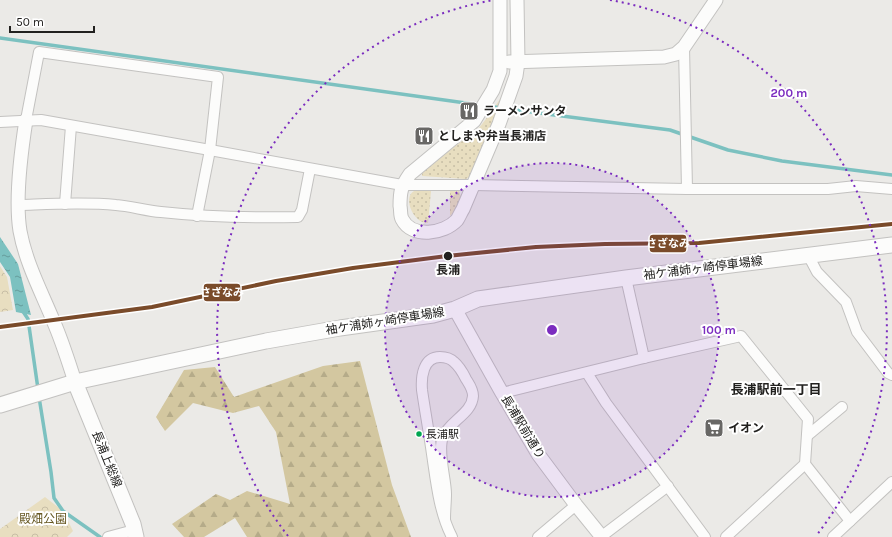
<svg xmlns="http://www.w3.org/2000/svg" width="892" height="537" font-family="Karla,'Noto Sans JP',sans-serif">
<defs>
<pattern id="grass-dots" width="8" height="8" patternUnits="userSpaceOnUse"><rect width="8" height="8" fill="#e8dec0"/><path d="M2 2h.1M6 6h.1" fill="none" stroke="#c7bea5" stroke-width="1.8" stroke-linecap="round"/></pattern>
<pattern id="forest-firs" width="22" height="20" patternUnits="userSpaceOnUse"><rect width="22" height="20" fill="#d3c7a0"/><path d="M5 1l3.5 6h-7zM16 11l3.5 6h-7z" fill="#b5ab89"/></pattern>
<pattern id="park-crowns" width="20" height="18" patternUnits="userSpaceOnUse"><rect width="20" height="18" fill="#e8dec0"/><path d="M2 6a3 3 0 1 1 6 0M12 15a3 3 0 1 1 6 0" fill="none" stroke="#c7bea5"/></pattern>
<pattern id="water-ripples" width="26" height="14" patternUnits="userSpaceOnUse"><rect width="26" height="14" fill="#7cc1c0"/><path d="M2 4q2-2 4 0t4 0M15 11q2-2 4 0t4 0" fill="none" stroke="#659c9b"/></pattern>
</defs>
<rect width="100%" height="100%" fill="#ebeae7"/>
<g fill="url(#grass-dots)">
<polygon points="502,96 503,96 493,125 469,177 466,179 422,176 422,174 425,169 479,128 492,111"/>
<path d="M414,191H431L428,223C414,224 402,198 414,191Z"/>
<polygon points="450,191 459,191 461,197 455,211 450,216"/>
</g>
<polygon fill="url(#forest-firs)" points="360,361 392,485 411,537 247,537 235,518 204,537 184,537 172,524 216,494 230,500 247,491 290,504 276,432 259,406 233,413 193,403 165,431 156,417 184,370 215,367 234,397 323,366"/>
<g fill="url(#park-crowns)">
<polygon points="0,266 7,277 13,310 0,312"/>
<polygon points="45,497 63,511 73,531 67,537 0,537 0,529"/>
</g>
<polygon fill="url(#water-ripples)" points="0,237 18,264 31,315 16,312 10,277 0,262"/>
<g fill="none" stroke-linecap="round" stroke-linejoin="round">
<g stroke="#7cc1c0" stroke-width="3.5">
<polyline points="0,38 480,105"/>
<polyline points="486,106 502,108"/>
<polyline points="508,109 670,130 728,150 782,161 892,175"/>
<polyline points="22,310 28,319 38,389"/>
<polyline points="39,397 51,472 54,498 63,511 100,537"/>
</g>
<defs>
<g id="minor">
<polyline points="684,47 687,189"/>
<polyline points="26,120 39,52 218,77 210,150 197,216"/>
<polyline points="0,122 41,120 210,150 402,185 474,185 687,189 828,189 856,186 892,189"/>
<polyline points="65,204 71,126"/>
<path d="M19,205C51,204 84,202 116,205C131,206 146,211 161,212C207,217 252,218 298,217L302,210L310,169"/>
<polyline points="808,255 817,272 846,302 857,332 888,373 892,375"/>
<polyline points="626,278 644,358"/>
<polyline points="587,373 606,403 705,537"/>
<polyline points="502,393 644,358 741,336 808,419 805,464 726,537"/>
<polyline points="807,436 842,407"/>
<polyline points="805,464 850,521"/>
<path d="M445,519C445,510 446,502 446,494C446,479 437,450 443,437C449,421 472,414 473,396C473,389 469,384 466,379C463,373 459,366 454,362C450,358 445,357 440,357C423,357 421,377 422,390C425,411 429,432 432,454C436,481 439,512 452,537"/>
<polyline points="602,536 668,486"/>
<polyline points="108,537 134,530"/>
<polyline points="538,537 576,505"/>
<polyline points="833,537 892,482"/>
</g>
<g id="tertiary">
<path d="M500,0V71L493,90L474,121L410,174C401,187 400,191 400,206C401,210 400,215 402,219C412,239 444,234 457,220C459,217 461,212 463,209L499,124L516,76L518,62L517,0"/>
<polyline points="509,62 664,57 676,54 684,47 716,0"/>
<path d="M26,120C21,152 15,200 20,231C26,264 43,295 55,325C63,344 69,363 75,382"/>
<polyline points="455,309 502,393 538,454 576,505 602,537"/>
</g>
<g id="secondary">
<polyline points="75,382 133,524 136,537"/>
<polyline points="0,405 75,382 168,362 266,341 340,328 433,315 455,309 478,299 626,278 892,245"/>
</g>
</defs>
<use href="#minor" stroke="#c3c2c0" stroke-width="12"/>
<use href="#tertiary" stroke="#c3c2c0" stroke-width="15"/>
<use href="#secondary" stroke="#c3c2c0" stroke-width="17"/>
<use href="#minor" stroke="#fcfcfb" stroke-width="10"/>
<use href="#tertiary" stroke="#fcfcfb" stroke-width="13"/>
<use href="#secondary" stroke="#fcfcfb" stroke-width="15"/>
<defs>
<polyline id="rail-1" points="0,327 152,307 276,281 353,268 447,256 536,247 605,244 699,243 892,224"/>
</defs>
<use href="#rail-1" stroke="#fff" stroke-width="7"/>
<use href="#rail-1" stroke="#7a4b2a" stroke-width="4"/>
</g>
<circle cx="552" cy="330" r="167" fill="#7b2cbf" fill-opacity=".12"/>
<g fill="none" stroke="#7b2cbf" stroke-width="2" stroke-dasharray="2 4">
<circle cx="552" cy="330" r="167"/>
<path d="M288 536A335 335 0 0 1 494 0M610 0A335 335 0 0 1 816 536"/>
</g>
<defs>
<symbol id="restaurant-square" viewBox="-11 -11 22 22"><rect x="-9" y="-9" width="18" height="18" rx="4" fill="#686765" stroke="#fff"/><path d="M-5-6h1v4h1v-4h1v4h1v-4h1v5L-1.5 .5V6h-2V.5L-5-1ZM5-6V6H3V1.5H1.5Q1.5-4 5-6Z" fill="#fff"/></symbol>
<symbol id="supermarket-square" viewBox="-11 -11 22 22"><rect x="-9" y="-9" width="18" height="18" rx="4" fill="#686765" stroke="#fff"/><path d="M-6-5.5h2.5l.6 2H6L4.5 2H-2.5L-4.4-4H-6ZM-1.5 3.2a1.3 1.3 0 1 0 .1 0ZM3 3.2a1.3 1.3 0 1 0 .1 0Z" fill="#fff"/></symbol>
</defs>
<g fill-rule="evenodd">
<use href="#restaurant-square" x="458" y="100" width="22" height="22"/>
<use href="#restaurant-square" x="413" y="125" width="22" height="22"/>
<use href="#supermarket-square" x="703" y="417" width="22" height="22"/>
</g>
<circle fill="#22211f" stroke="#fff" stroke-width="1.5" cx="448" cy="256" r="5"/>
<circle fill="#00a651" stroke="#fff" stroke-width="1.5" cx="419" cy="434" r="3.5"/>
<g text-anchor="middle" stroke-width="4" stroke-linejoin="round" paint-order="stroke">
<g font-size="11" fill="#22211f" stroke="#fff" text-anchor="start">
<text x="426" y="438">長浦駅</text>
</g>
<g font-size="12" font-weight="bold" fill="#22211f" stroke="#fff" text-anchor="start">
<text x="483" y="115">ラーメンサンタ</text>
<text x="438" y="140">としまや弁当長浦店</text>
<text x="728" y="432">イオン</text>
</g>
<g font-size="12" fill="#22211f" stroke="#fff">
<text transform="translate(703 268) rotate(-7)" y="4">袖ケ浦姉ヶ崎停車場線</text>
<text transform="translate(385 321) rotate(-9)" y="4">袖ケ浦姉ヶ崎停車場線</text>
<text transform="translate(523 427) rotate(59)" y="4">長浦駅前通り</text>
<text transform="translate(107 459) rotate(68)" y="4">長浦上総線</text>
</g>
<g font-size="12" font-weight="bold" fill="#22211f" stroke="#fff">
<text x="448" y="274">長浦</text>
</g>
<g font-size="12" fill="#665722" stroke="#fff">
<text x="43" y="523">殿畑公園</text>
</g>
<g font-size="13" font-weight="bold" fill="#22211f" stroke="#fff">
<text x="776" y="394">長浦駅前一丁目</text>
</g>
</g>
<circle cx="552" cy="330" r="6" fill="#7b2cbf" stroke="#fff" stroke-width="2"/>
<g font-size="12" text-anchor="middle" font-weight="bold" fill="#7b2cbf" stroke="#fff" stroke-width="4" stroke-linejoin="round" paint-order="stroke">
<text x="789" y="97">200 m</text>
<text x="719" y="334">100 m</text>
</g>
<g stroke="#fff" stroke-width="1.5">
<rect x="649" y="234" width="38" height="19" rx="4" fill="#7a4b2a"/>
<rect x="203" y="283" width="38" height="19" rx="4" fill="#7a4b2a"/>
</g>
<g font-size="11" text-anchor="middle" font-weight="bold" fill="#fff">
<text x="668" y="247">さざなみ</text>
<text x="222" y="296">さざなみ</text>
</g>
<path d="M10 26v6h84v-6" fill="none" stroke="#22211f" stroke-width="2"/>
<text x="16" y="26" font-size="12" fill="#22211f" stroke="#ffffff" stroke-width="3" paint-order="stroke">50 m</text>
</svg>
